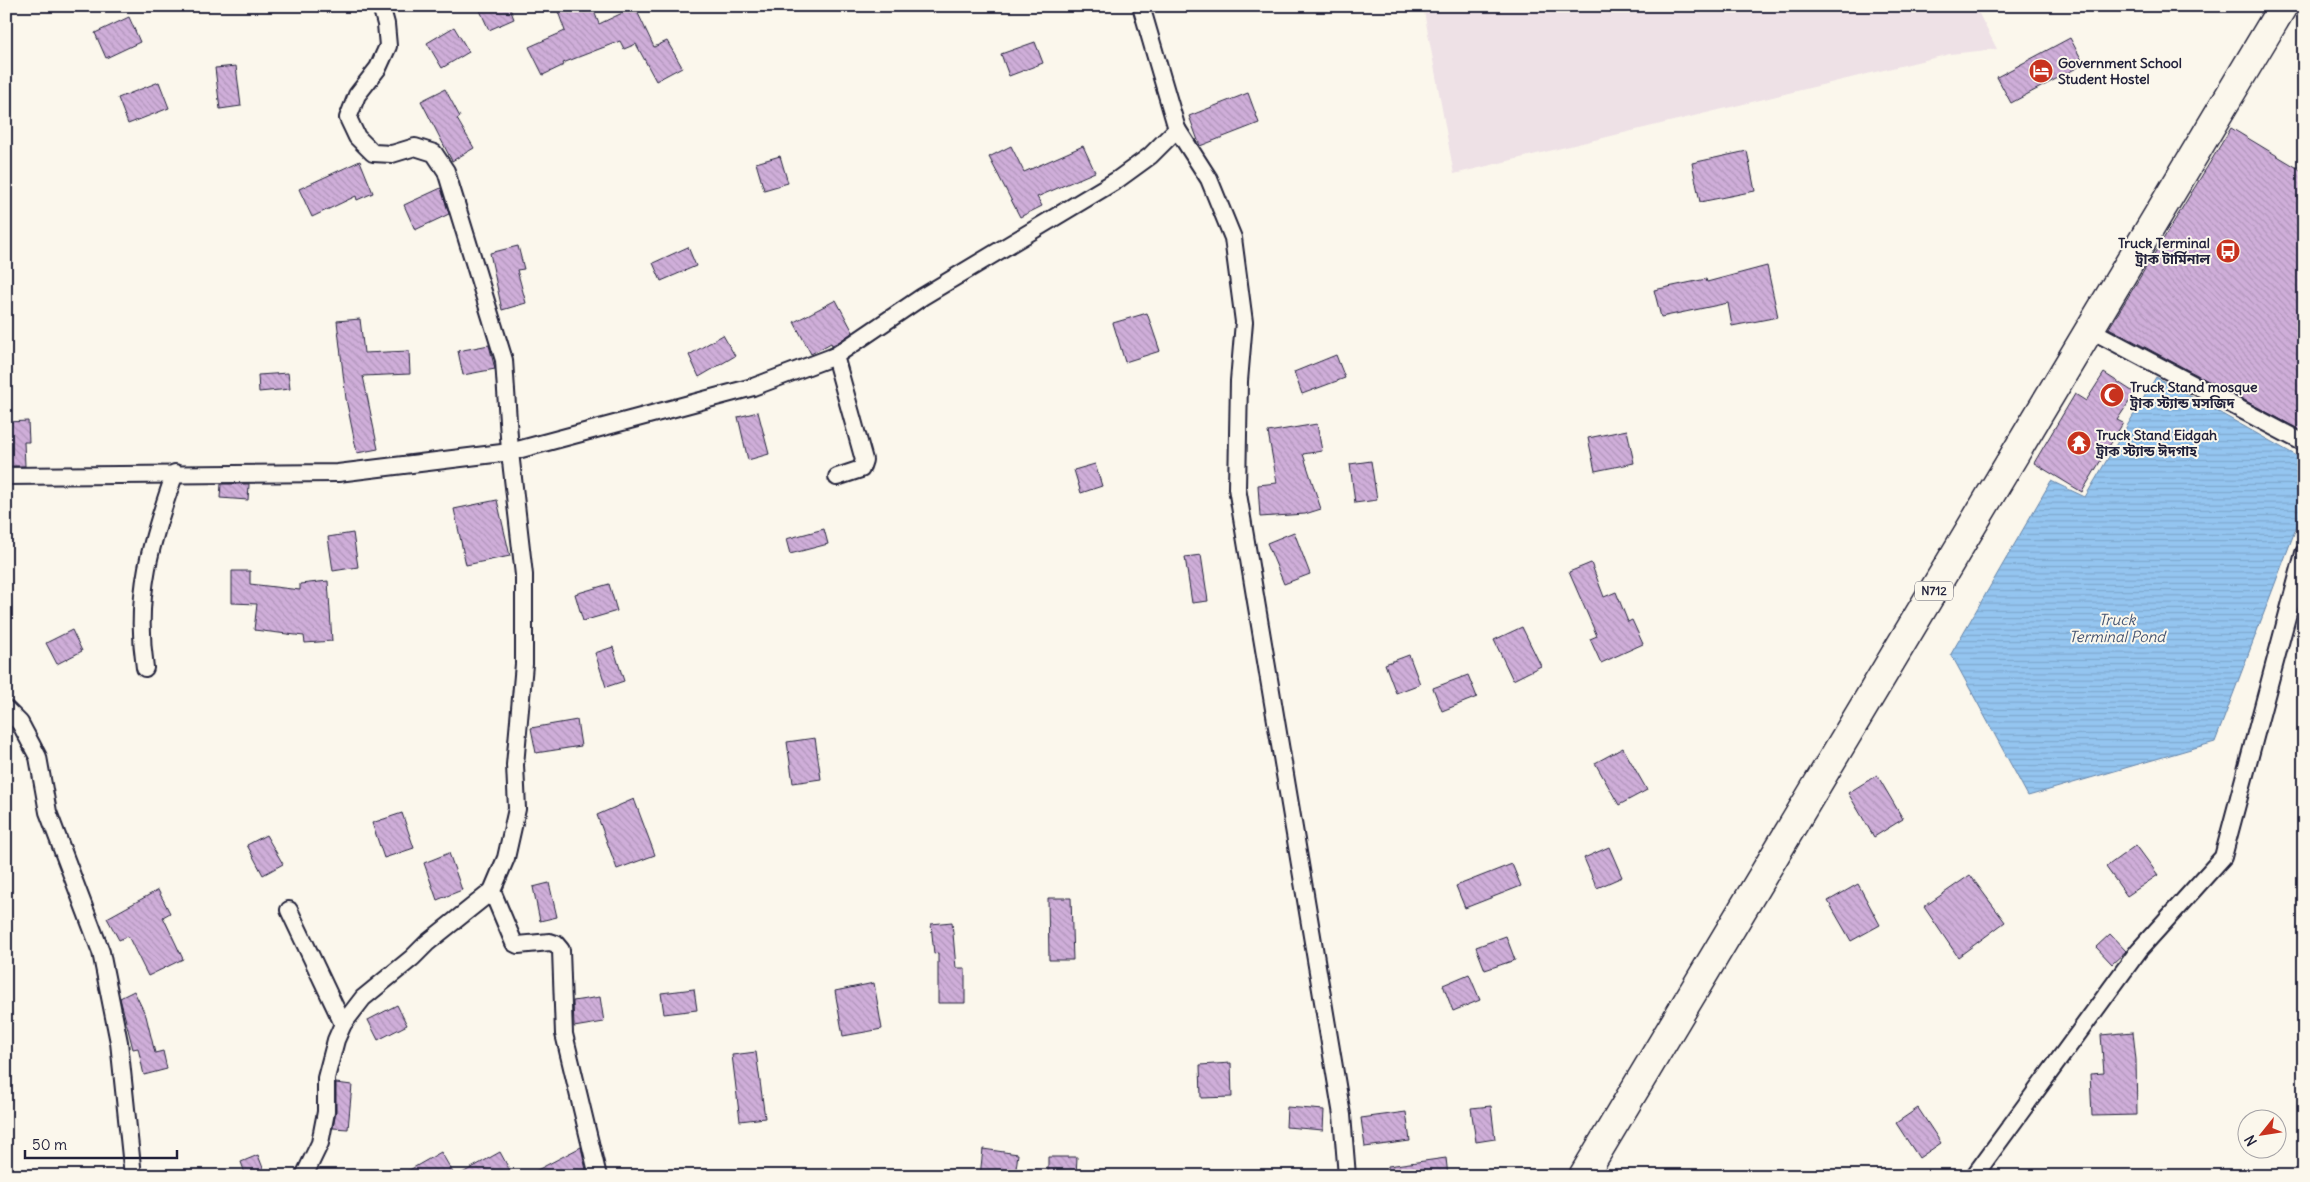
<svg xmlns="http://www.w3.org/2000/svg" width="2310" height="1182" font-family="Delius,'Noto Sans Bengali',sans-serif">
<defs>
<pattern id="water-rules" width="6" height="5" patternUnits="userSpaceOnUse" patternTransform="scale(1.25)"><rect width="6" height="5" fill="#94c5f0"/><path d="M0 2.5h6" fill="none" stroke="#7fa9cf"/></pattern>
<pattern id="building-back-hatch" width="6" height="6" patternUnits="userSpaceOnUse" patternTransform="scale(1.25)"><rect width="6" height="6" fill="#cfaed9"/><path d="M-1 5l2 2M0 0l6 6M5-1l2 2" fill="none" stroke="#b195bb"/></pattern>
</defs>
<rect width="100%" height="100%" fill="#fbf7ec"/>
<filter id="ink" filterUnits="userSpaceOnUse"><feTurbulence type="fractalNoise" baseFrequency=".02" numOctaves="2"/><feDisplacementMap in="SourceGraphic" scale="10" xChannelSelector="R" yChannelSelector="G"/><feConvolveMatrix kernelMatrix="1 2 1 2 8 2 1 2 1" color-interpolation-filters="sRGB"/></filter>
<g filter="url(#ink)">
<polygon fill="#eee1e6" points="1423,6 1975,6 1997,49 1950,54 1454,174"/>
<polygon fill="url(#water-rules)" stroke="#6684a8" points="2156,377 2304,460 2304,507 2215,742 2028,796 1951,654 2051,481 2085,497"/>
<g fill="url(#building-back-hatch)" stroke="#22223b">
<polygon points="478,6 509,6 514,19 489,30"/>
<polygon points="556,6 592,6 599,24 635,7 654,47 667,41 682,67 656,81 636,44 624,49 620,41 563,63 564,65 543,75 529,47 565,31"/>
<polygon points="129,17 140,42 106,58 95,33"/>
<polygon points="454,27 469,52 442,68 427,43"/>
<polygon points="2070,38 2084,64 2011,103 1997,77"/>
<polygon points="1035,42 1043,63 1009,76 1001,54"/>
<polygon points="236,66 241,106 220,109 215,68"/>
<polygon points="159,82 169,108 128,124 118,98"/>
<polygon points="445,89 460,117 457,119 474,148 452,161 421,101"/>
<polygon points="1248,93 1259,123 1200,146 1189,116"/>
<polygon points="2231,128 2304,172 2304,432 2109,328"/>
<polygon points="1011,146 1024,172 1083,146 1095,172 1037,197 1042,206 1020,217 989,157"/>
<polygon points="1747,151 1755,191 1700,202 1692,163"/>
<polygon points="780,156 788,183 764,190 756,163"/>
<polygon points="360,161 373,193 357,200 356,196 312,217 299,189"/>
<polygon points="441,188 449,214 415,230 404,205"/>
<polygon points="518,246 524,269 517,270 526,303 502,310 490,253"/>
<polygon points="688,247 696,266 661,281 653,263"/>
<polygon points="1767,266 1778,317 1732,326 1728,303 1661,317 1654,290 1706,279 1707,282"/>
<polygon points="836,300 853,332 837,343 832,345 831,343 811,354 794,322"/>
<polygon points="1147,313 1160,351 1125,362 1113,323"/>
<polygon points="360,319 364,353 409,351 410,374 363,376 378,449 357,453 346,399 337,321"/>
<polygon points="723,335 735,356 699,377 689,355"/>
<polygon points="489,345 495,369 463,375 458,351"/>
<polygon points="1336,355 1345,378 1302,394 1294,372"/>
<polygon points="288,373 290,389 259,392 258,375"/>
<polygon points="2104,373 2135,393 2117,420 2123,423 2082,492 2034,463 2075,394 2086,401"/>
<polygon points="758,412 769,454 748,460 738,417"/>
<polygon points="28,421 29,442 24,442 25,466 6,466 6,453 9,453 7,422"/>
<polygon points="1317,424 1322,451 1303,454 1321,509 1305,514 1260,517 1258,485 1277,483 1268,432"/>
<polygon points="1627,430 1634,463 1595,471 1588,438"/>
<polygon points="1371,461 1377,500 1355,503 1350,464"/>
<polygon points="1095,464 1102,486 1081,493 1074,470"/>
<polygon points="221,484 249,484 248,500 220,498"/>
<polygon points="497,500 510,556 466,565 454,509"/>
<polygon points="824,529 828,544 790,554 786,539"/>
<polygon points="1294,532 1310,574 1284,584 1267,543"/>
<polygon points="353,533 358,567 333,571 328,537"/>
<polygon points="1201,555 1208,601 1192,603 1185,557"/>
<polygon points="1591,563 1604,597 1616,592 1628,622 1632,620 1643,644 1601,663 1590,639 1597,636 1569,572"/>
<polygon points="232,571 250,571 250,584 300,590 300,584 328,581 332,641 305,643 304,636 254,630 257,604 232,603"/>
<polygon points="609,584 617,611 583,621 575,594"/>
<polygon points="1522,627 1541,666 1513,680 1494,640"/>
<polygon points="72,630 82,651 57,664 46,643"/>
<polygon points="613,647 624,681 606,687 595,653"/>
<polygon points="1409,655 1420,684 1396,693 1385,664"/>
<polygon points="1468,675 1477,697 1442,711 1433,688"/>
<polygon points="577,720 581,746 536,753 531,728"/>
<polygon points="815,738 821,779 793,783 787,742"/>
<polygon points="1623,748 1647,790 1619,805 1595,763"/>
<polygon points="1877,775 1903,819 1874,837 1848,793"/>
<polygon points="634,799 655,855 617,869 597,815"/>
<polygon points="402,813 414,848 384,858 372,823"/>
<polygon points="266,835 283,864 263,875 247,845"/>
<polygon points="2136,845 2158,875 2127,896 2106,867"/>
<polygon points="1609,847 1622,877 1597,888 1584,858"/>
<polygon points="449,853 462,890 437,900 424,863"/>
<polygon points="1512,864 1521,886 1465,908 1456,886"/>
<polygon points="1970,875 2005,922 1958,957 1924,907"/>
<polygon points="549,883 557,917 540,921 533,887"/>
<polygon points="1858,884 1880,925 1851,941 1828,901"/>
<polygon points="158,890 170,913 163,917 183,959 148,976 128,936 119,940 107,918"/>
<polygon points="1048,898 1071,898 1073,960 1049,960"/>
<polygon points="952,922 956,968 965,968 965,1003 938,1003 938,953 934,954 931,924"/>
<polygon points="2110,934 2126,951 2112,964 2096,947"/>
<polygon points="1506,936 1515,960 1485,970 1476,947"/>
<polygon points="1469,974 1480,1000 1453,1011 1443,985"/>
<polygon points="874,983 882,1029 843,1036 835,991"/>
<polygon points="694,989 697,1010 664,1014 661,993"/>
<polygon points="134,991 146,1016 155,1053 163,1051 167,1069 144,1075 138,1048 133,1049 120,998"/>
<polygon points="600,997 604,1022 574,1027 573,1001"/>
<polygon points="397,1005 407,1025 378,1040 368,1020"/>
<polygon points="2133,1032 2136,1060 2137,1115 2092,1116 2090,1074 2104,1073 2101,1035"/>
<polygon points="756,1052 765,1118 740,1121 732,1055"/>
<polygon points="1231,1063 1232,1097 1201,1098 1200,1065"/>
<polygon points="336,1083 352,1085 348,1129 333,1128 336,1112"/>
<polygon points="1491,1106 1495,1139 1476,1142 1471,1108"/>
<polygon points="1287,1107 1324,1110 1323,1130 1286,1127"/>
<polygon points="1918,1108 1941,1143 1919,1158 1896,1123"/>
<polygon points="1406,1112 1410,1141 1365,1147 1361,1118"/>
<polygon points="581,1147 586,1170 576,1176 526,1176"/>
<polygon points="983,1149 1018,1154 1015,1176 980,1176"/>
<polygon points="441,1152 455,1176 399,1176"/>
<polygon points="500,1152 513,1176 457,1176"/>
<polygon points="258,1155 266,1176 246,1176 241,1162"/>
<polygon points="1048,1157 1077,1157 1076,1176 1048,1176"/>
<polygon points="1446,1158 1448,1176 1388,1176 1388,1166"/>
</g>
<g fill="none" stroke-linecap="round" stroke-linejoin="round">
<defs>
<g id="street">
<polyline points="381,6 386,24 388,46 378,68 357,95 348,118 357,137 373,153 392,154 415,147 434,153 446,171 504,360 510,452 524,575 524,664 515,765 517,809 506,858 492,891 514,943 518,945 550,942 556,944 561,950 564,1034 598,1176"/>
<polyline points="1177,129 1209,179 1233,238 1244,322 1239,381 1237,488 1342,1115 1347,1176"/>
<polyline points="2091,330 2304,443"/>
<polyline points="835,356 864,460 861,469 837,477"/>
<polyline points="6,476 338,473 510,452 753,387 835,356 922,297 1117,180 1150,156 1177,129 1141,6"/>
<path d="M145,668C134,595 151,541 175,473"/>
<polyline points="6,709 20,723 38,757 48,812 101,952 119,1042 133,1176"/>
<polyline points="289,910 343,1024"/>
<polyline points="304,1176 320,1143 326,1112 326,1078 336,1040 343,1024 363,998 412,958 427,943 492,891"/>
<polyline points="1974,1176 2139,950 2223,857 2304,553"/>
</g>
<polyline id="highway" points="1583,1176 2283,6"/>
</defs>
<use href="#street" stroke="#22223b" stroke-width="20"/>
<use href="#highway" stroke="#22223b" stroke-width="31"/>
<use href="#street" stroke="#fbf7ec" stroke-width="16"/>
<use href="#highway" stroke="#fbf7ec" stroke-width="28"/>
</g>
</g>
<defs>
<symbol id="hotel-disc" viewBox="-11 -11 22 22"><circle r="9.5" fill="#c8321e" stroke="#fbf7ec"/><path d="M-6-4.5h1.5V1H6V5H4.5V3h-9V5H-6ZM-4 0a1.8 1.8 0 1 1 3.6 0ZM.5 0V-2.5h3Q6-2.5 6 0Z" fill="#fff"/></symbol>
<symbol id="bus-disc" viewBox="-11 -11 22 22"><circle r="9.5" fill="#c8321e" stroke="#fbf7ec"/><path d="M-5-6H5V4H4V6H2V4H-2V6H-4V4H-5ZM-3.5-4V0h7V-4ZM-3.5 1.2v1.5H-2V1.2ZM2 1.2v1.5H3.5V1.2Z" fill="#fff"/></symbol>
<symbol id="mosque-disc" viewBox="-11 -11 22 22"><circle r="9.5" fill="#c8321e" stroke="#fbf7ec"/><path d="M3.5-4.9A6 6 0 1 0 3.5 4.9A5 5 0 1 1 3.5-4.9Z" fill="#fff"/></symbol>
<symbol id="temple-disc" viewBox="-11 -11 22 22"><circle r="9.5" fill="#c8321e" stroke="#fbf7ec"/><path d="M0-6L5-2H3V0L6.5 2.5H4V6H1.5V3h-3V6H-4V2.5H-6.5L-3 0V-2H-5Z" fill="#fff"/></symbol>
</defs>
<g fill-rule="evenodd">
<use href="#hotel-disc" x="2027" y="57" width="28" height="28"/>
<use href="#bus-disc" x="2214" y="237" width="28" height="28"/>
<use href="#mosque-disc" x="2098" y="381" width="28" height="28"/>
<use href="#temple-disc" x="2065" y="429" width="28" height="28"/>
</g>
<g text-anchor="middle" stroke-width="4" stroke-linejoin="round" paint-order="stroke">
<rect fill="#fbf7ec" stroke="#636270" stroke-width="1" x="1915" y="581.5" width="38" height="19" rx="4"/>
<g font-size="12" font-weight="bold" fill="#22223b">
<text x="1934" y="595">N712</text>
</g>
<g font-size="14" font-weight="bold" fill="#22223b" stroke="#fbf7ec" text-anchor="start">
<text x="2058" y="68">Government School<tspan x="2058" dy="16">Student Hostel</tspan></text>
<text x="2210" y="248" text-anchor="end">Truck Terminal<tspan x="2210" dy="16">ট্রাক টার্মিনাল</tspan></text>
<text x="2130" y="392">Truck Stand mosque<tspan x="2130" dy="16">ট্রাক স্ট্যান্ড মসজিদ</tspan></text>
<text x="2096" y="440">Truck Stand Eidgah<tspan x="2096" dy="16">ট্রাক স্ট্যান্ড ঈদগাহ</tspan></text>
</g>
<g font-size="15" font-style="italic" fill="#445371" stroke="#fbf7ec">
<text x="2117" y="625">Truck<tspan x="2117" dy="17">Terminal Pond</tspan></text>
</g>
</g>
<rect width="2310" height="1182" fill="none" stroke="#fbf7ec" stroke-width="25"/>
<rect x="12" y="12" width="2285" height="1157" fill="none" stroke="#22223b" stroke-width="2" filter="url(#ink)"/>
<g transform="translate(2262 1134) rotate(240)"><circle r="24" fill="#fbf7ec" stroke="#a4a2a5"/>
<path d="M0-4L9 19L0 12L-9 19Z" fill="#c8321e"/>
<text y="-8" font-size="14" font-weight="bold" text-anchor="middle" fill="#22223b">N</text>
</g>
<path d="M25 1150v8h152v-8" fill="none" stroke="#22223b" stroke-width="2.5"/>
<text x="32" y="1150" font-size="15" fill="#22223b" stroke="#fbf7ec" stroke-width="4" paint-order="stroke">50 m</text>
</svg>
